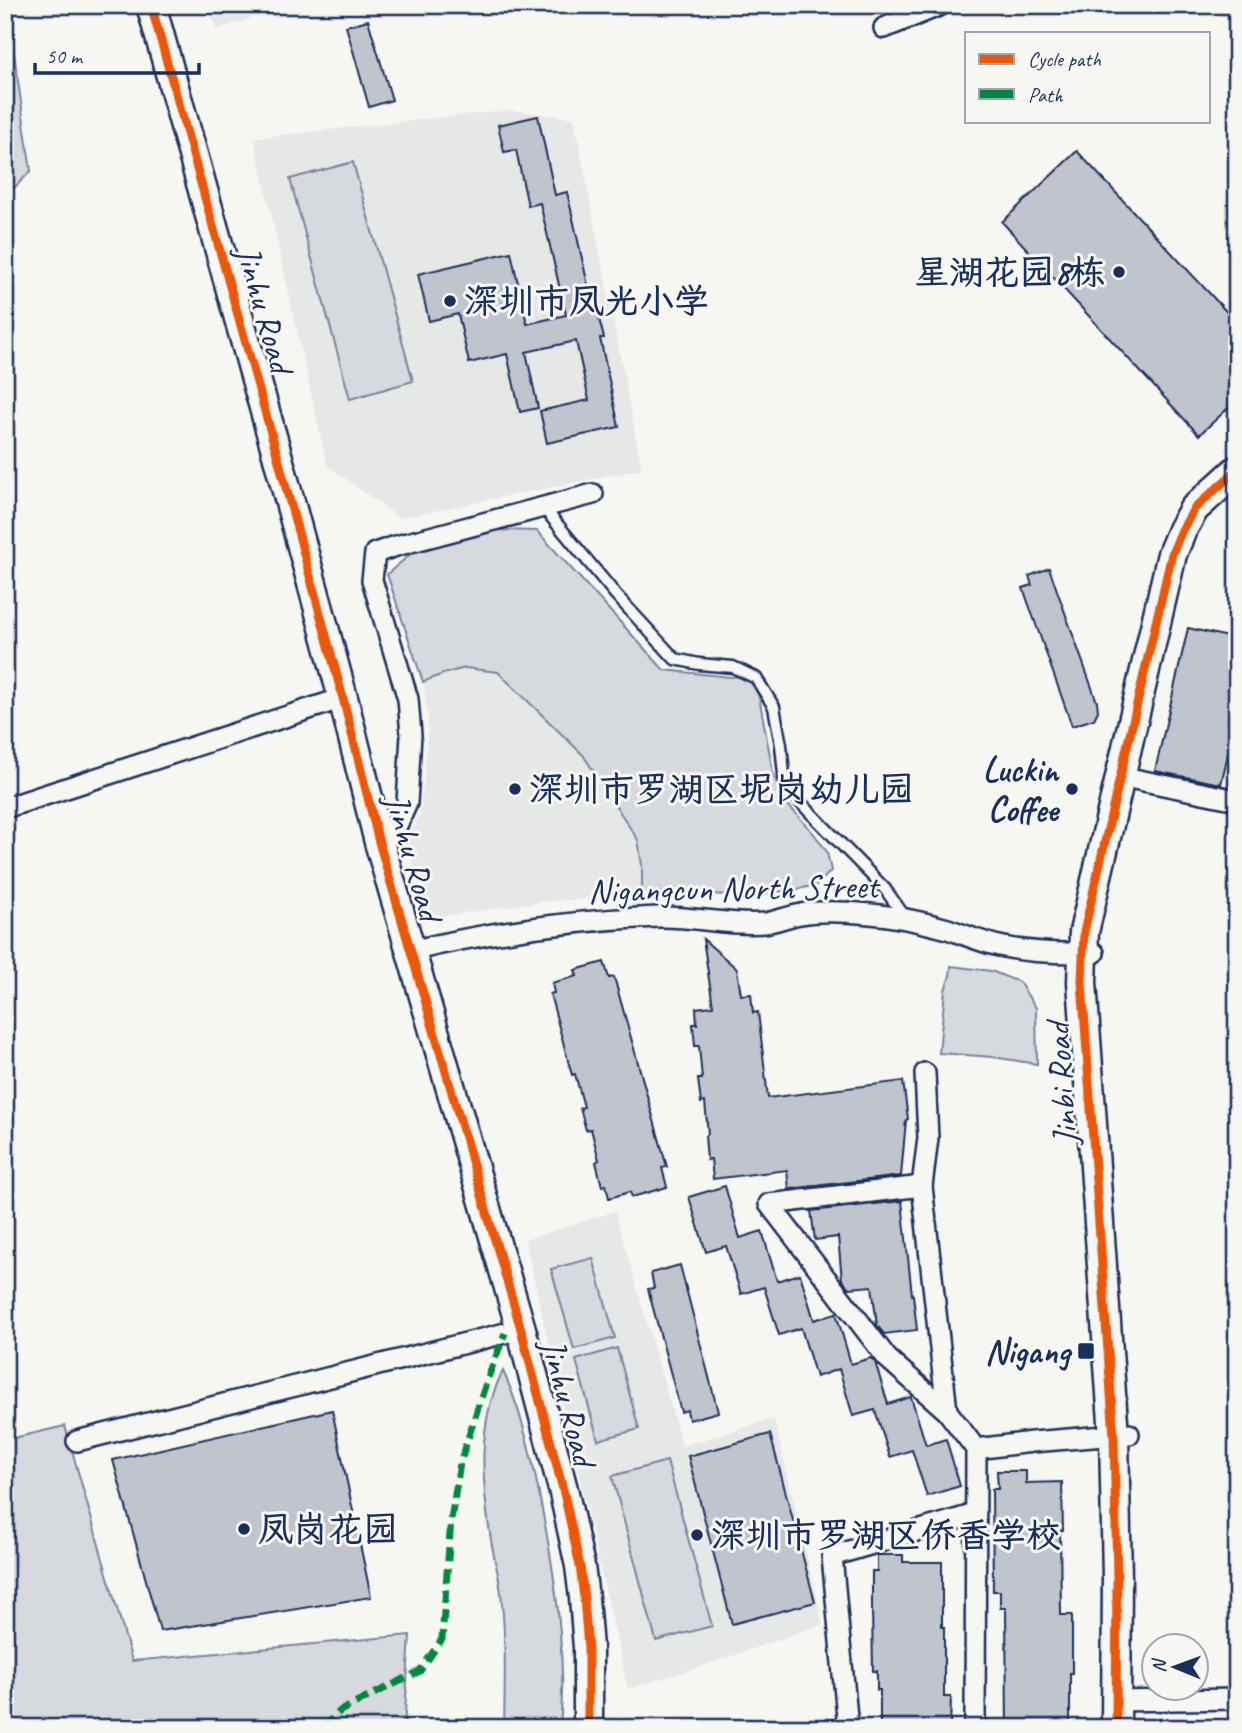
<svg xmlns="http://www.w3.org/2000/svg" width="1242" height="1733" font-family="Caveat,'LXGW WenKai TC',sans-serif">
<rect width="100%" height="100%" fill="#f6f6f2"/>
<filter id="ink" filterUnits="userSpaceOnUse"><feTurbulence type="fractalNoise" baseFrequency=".0143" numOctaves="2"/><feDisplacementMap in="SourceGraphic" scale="14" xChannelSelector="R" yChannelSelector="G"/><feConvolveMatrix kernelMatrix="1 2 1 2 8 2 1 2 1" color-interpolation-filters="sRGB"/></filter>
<g filter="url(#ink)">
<g fill="#e6e7e7">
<polygon points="207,5 288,5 217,30"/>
<polygon points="509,110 574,118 642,469 399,518 327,465 254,138"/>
<polygon points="465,668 498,672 583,755 617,806 638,840 642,865 642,895 539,902 451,915 429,920 406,841 420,814 425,772 428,720 423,682 443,674"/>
<polygon points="615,1211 682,1446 774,1419 823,1624 718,1661 628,1689 525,1240"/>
<polygon points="1237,1722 1237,1728 1176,1728 1181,1723"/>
</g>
<g fill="#d6d9dd" stroke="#78849e" stroke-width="2">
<polygon points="5,5 7,5 31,171 5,197"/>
<polygon points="353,162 413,381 350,399 290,179"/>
<polygon points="495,530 537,531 664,670 730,677 750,676 759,697 773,772 781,797 815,835 827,852 831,871 817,885 793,890 743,896 670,892 642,895 642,865 638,840 583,755 498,672 465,668 443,674 423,682 387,574 412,553 465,537"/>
<polygon points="951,966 991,971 1019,982 1036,1008 1037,1064 993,1057 939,1053 945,990 950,976"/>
<polygon points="593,1258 615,1338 574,1349 551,1269"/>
<polygon points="617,1348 639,1429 598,1440 576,1360"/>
<path d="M503,1371C521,1410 531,1452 539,1494C551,1554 561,1613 562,1674C563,1692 561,1710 560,1728H504C505,1683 506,1637 501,1593C499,1575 494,1558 491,1540C482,1485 476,1423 503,1371Z"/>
<polygon points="65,1426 132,1661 410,1635 404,1728 5,1728 5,1440"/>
<polygon points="667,1461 712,1626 656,1641 612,1476"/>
</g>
<g fill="#c0c4cd" stroke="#1b2f5e" stroke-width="2">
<polygon points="368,20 392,100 369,107 346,26"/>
<polygon points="538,116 555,195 567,192 594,312 597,311 604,338 600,338 619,427 547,443 540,411 589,400 576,341 526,352 538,408 520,412 507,354 469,363 458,314 429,321 418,274 511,252 527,324 566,315 540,203 528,206 516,150 504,152 498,125"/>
<polygon points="1077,151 1237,323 1237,400 1199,435 1002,222"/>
<polygon points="1049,568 1097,702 1098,711 1094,719 1072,726 1023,588 1032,585 1029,576"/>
<polygon points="1188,628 1237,639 1237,716 1221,784 1155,771"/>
<polygon points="703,939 737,969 741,995 751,994 753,1013 758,1012 768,1098 903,1081 908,1119 906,1120 901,1176 789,1189 787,1170 713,1179 711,1159 707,1160 705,1136 708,1134 705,1102 701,1103 698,1079 702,1079 699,1046 695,1046 693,1024 697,1024 696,1008 713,1006"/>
<polygon points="604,962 609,978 614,977 667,1167 662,1168 667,1187 632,1197 630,1192 609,1198 606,1185 602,1186 596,1162 599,1160 591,1129 586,1130 580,1108 584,1107 575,1074 572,1075 550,994 554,993 552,983 577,976 575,970"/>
<polygon points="725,1186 740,1238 762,1231 777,1281 800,1274 814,1320 836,1313 851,1364 871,1358 875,1362 888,1404 911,1397 926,1445 946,1439 960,1486 927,1496 912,1450 890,1457 875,1410 853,1416 839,1369 816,1377 801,1328 779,1335 764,1287 741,1294 726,1246 706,1252 689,1197"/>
<polygon points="902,1201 912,1295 913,1295 917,1330 884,1334 877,1325 872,1286 849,1288 842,1280 838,1237 815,1240 811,1211"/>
<polygon points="680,1265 718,1412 689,1420 687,1410 681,1412 648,1289 654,1288 651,1273"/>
<polygon points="332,1410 371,1597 160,1631 113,1460"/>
<polygon points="770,1434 815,1602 732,1624 688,1456"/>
<polygon points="997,1471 1026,1471 1026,1483 1062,1482 1063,1531 1060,1531 1061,1615 1072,1615 1072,1673 1070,1673 1070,1728 1007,1728 1006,1608 1000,1608 1000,1591 993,1591 992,1489 998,1489"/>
<polygon points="877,1555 903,1555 903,1562 942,1562 942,1627 944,1627 944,1697 951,1697 950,1728 880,1728 880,1690 877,1690 877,1671 873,1671 872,1607 872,1571 877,1571"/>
</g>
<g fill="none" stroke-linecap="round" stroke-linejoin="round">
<defs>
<polyline id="lane" points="543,507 616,595 675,659 699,664 733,667 756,678 774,707 781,745 785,784 801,803 885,889 905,917"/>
<g id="street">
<polyline points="884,28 941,5"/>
<polyline points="1119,776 1237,800"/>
<polyline points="5,808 343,698"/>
<polyline points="379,842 394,832 407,803 411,735 408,699 372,580 375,553 396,546 593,494"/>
<path d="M411,951C493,931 574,920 658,917C694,916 729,926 765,923C777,921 789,916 801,914C821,910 849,912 870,914C896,916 922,922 948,929C965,935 981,942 999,946C1030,953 1062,953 1094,953"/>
<polyline points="922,1186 928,1138 925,1073"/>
<polyline points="947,1411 922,1186 769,1204 887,1358 947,1411 976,1449 975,1728"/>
<polyline points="77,1441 521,1329"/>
<polyline points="976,1449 1032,1442 1129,1434"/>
<polyline points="1116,1701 1237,1699"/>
<polyline points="848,1728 832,1556 975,1514"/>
</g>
<g id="secondary">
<polyline points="151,5 277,454 343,698 379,842 521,1329 564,1493 580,1566 584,1598 588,1648 588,1728"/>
<polyline points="1116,1728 1117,1577 1114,1436 1082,982 1084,932 1172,554 1182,530 1194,509 1237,470"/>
</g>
</defs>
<use href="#lane" stroke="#1b2f5e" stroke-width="15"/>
<use href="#street" stroke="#1b2f5e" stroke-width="24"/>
<use href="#secondary" stroke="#1b2f5e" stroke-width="33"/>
<use href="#lane" stroke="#f6f6f2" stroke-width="10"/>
<use href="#street" stroke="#f6f6f2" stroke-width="19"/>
<use href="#secondary" stroke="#f6f6f2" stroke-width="28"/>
<polyline stroke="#00873e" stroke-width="7" stroke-dasharray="14 7" stroke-linecap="butt" points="322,1728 340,1711 420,1671 442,1639 451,1520 460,1463 486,1383 505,1333"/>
<defs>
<g id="cycleway">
<polyline points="151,5 277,454 343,698 379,842 521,1329 564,1493 580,1566 584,1598 588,1648 588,1728"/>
<polyline points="1116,1728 1117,1577 1114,1436 1082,982 1084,932 1172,554 1182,530 1194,509 1237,470"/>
</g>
</defs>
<use href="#cycleway" stroke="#f6f6f2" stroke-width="13"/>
<use href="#cycleway" stroke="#e8590c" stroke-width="9"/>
</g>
</g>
<g fill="#1b2f5e" stroke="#f6f6f2" stroke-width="2.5">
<circle cx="1119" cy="272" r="7"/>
<circle cx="450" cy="301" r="7"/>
<circle cx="515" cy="789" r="7"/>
<circle cx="1072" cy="789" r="7"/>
<rect x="1077" y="1342" width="18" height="18" rx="3.5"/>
<circle cx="244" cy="1529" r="7"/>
<circle cx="697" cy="1535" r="7"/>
</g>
<g text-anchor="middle" stroke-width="6" stroke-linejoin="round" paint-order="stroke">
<g font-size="35" font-weight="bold" fill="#1b2f5e" stroke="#f6f6f2" text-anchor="start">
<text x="1105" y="284" text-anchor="end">星湖花园8栋</text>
<text x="464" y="313">深圳市凤光小学</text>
<text x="1058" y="781" text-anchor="end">Luckin<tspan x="1058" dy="40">Coffee</tspan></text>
<text x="529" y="801">深圳市罗湖区坭岗幼儿园</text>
<text x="1070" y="1363" text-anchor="end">Nigang</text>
<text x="258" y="1541">凤岗花园</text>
<text x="711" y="1547">深圳市罗湖区侨香学校</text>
</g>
<g font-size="35" fill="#1b2f5e" stroke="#f6f6f2">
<text transform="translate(265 309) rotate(74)" y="12">Jinhu Road</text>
<text transform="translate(414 857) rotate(74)" y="12">Jinhu Road</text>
<text transform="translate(733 888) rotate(-1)" y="12">Nigangcun North Street</text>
<text transform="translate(1061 1084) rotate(-94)" y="12">Jinbi Road</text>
<text transform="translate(569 1402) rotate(75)" y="12">Jinhu Road</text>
</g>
</g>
<rect width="1242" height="1733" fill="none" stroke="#f6f6f2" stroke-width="28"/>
<rect x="14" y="14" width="1214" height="1705" fill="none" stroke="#1b2f5e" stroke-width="2.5" filter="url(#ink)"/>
<rect x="965" y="32" width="245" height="91" fill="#f6f6f2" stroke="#9ea6b7" stroke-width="2"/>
<rect x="979" y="54" width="35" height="10" fill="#e8590c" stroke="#9ea6b7" stroke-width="2"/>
<text x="1028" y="66" font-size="21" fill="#1b2f5e">Cycle path</text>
<rect x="979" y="89" width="35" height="10" fill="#00873e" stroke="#9ea6b7" stroke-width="2"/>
<text x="1028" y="102" font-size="21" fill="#1b2f5e">Path</text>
<g transform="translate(1175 1667) rotate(271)"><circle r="33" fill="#f6f6f2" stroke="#9ea6b7" stroke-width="2"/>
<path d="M0-5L12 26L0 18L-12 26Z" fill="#1b2f5e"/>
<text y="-10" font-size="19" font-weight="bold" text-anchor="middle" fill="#1b2f5e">N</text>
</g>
<path d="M35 63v10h164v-10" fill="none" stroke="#1b2f5e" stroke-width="3.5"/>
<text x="46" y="63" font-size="21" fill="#1b2f5e" stroke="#f6f6f2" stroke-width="5" paint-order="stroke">50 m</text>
</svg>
